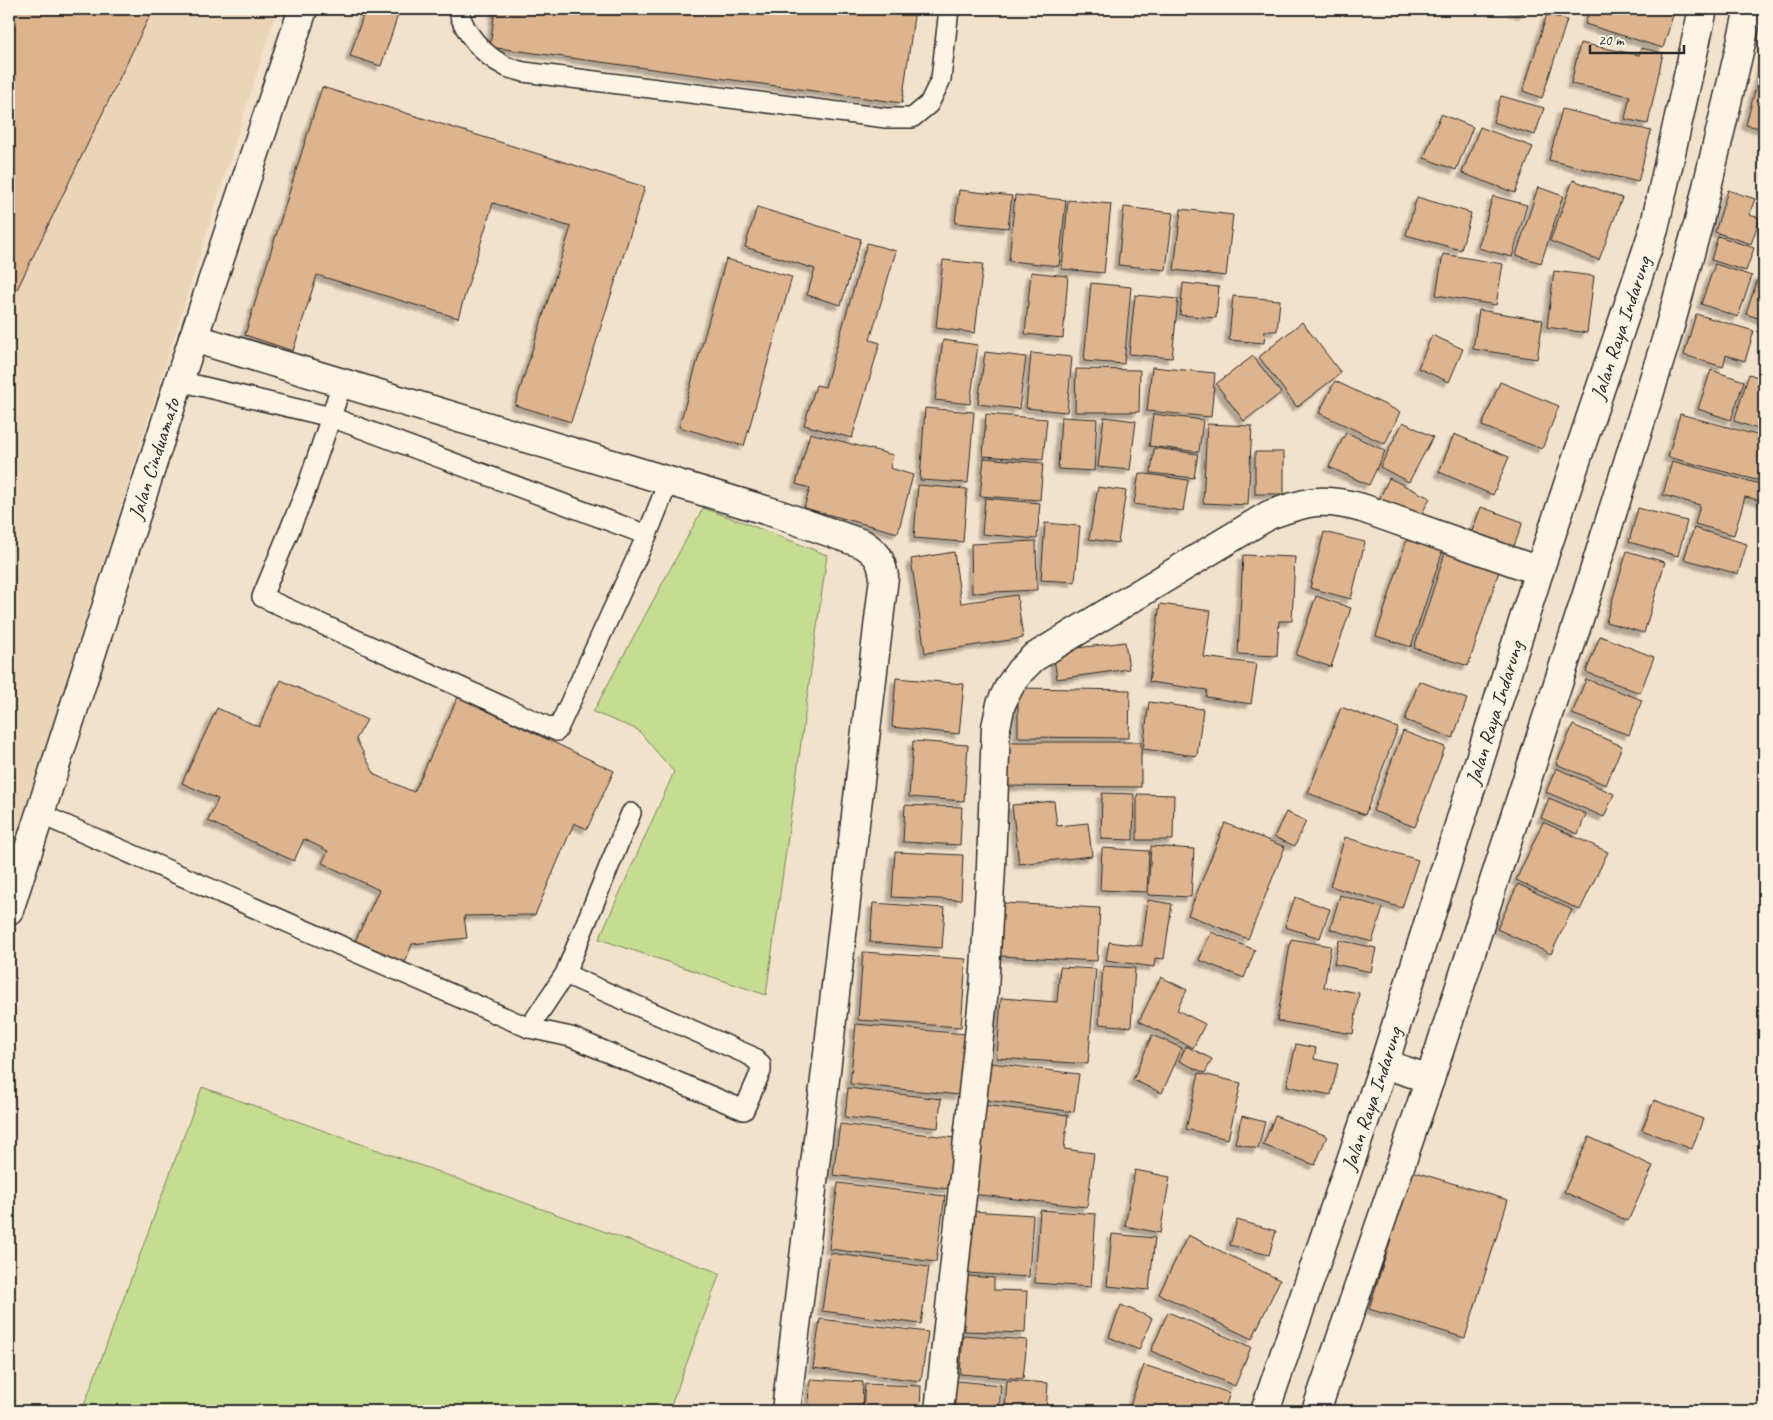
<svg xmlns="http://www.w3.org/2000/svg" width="1773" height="1420" font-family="Caveat,sans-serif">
<defs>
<filter id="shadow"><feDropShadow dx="-4.5" dy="4.5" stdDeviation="1" flood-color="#0004"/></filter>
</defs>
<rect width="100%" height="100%" fill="#f3e2cb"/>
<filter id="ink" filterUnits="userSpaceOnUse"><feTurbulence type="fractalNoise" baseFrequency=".02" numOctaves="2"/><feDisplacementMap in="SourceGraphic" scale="10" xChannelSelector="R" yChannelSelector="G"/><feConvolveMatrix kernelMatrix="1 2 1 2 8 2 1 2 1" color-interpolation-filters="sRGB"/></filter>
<g filter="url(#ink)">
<polygon fill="#ecd4b8" points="9,9 277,9 9,864"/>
<g fill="#c6dc91" stroke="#78845e">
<polygon points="703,508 740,521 827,555 766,995 599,939 674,772 638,730 593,712"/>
<polygon points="202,1087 720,1273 669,1411 82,1411"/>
</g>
<g fill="#ddb48d" stroke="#2b2b2b" filter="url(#shadow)">
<polygon points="9,9 153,9 9,306"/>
<polygon points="365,9 400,9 381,66 350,56"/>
<polygon points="495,9 915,9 902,103 490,47"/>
<polygon points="1510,9 1526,9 1523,14"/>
<polygon points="1590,9 1663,9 1674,12 1663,48 1585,24"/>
<polygon points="1547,14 1567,20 1542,98 1523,91"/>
<polygon points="1580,43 1639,55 1641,48 1663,53 1648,124 1625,119 1630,96 1571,84"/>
<polygon points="1763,60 1764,61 1764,129 1746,125"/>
<polygon points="322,87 645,187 571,422 515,405 571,227 493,203 458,318 317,275 293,351 245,335"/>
<polygon points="1501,96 1544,108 1535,135 1493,122"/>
<polygon points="1562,109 1651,131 1638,182 1549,160"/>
<polygon points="1441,114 1473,127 1456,170 1424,158"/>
<polygon points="1480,127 1533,147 1515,193 1462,173"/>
<polygon points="1573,180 1622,198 1599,260 1550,241"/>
<polygon points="1538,187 1563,196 1541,263 1516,255"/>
<polygon points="959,190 1012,196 1008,228 955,223"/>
<polygon points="1728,190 1755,199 1749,215 1760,218 1751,244 1715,232"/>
<polygon points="1015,195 1066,200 1059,266 1009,261"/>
<polygon points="1493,196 1527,205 1512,257 1478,248"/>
<polygon points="1417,197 1471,213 1461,250 1406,235"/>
<polygon points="1068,200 1111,204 1104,273 1062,269"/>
<polygon points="757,207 861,239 841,305 807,295 815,269 745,247"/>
<polygon points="1124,207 1173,213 1166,270 1118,265"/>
<polygon points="1181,209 1233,215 1226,276 1174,270"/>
<polygon points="1718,236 1754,248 1746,271 1711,260"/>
<polygon points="867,243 896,251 870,340 880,343 852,438 804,425 816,385 825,387"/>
<polygon points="1443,254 1503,264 1496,305 1436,295"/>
<polygon points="726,259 792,277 744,446 679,427"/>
<polygon points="943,260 983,264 975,333 936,328"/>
<polygon points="1715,264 1752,276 1738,317 1701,304"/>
<polygon points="1554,271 1594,276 1587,333 1547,327"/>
<polygon points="1031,272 1068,276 1063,338 1025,334"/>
<polygon points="1759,275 1764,277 1764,320 1746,314"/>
<polygon points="1091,283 1131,287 1124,364 1084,361"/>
<polygon points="1183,283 1219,287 1216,318 1180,315"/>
<polygon points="1135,295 1178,299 1172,358 1129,354"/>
<polygon points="1233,296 1280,300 1277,331 1265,331 1264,343 1229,340"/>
<polygon points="1479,310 1543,320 1537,359 1473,349"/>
<polygon points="1696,314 1754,331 1745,361 1726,355 1723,367 1684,355"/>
<polygon points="1302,322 1341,373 1297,407 1259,357"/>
<polygon points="1432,335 1463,349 1449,382 1418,368"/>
<polygon points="943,340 978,345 970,404 935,400"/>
<polygon points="985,352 1026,357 1019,409 978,404"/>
<polygon points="1031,353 1072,357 1067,412 1026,408"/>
<polygon points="1253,356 1281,393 1244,421 1216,384"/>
<polygon points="1152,367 1215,373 1211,417 1147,411"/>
<polygon points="1076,369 1140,370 1139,412 1075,412"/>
<polygon points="1711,370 1744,381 1731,420 1698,409"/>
<polygon points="1749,374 1764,379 1764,410 1758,429 1734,421"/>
<polygon points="1335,381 1400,412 1385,444 1319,413"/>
<polygon points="1500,382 1559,406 1542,449 1482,426"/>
<polygon points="925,408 974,412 968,483 920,480"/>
<polygon points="1764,412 1764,430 1759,428"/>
<polygon points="986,414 1047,419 1043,460 983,456"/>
<polygon points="1153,414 1203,420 1199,452 1149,446"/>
<polygon points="1680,414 1764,437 1764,482 1668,457"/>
<polygon points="1061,417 1097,419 1094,471 1058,469"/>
<polygon points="1104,417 1136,421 1130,470 1098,467"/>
<polygon points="1403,422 1433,437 1409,482 1380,467"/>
<polygon points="1207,424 1252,426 1248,505 1203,503"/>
<polygon points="1346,432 1385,451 1369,485 1329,467"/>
<polygon points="810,433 893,455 890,468 913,475 898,533 804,508 810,488 796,484"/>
<polygon points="1454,434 1509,457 1493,495 1439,472"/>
<polygon points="1154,448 1198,454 1194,478 1151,473"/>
<rect x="1255" y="452" width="29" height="42"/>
<polygon points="984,458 1043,463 1040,500 980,496"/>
<polygon points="1672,461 1764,485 1764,501 1745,497 1734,535 1695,524 1700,505 1663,495"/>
<polygon points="1139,473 1188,480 1183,511 1134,504"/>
<polygon points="1389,478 1430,498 1417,523 1377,504"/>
<polygon points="918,485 967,489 963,542 914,538"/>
<polygon points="1098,487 1126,491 1118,543 1089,539"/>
<polygon points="985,498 1040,503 1037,539 982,534"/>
<polygon points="1481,507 1523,522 1511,554 1469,539"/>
<polygon points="1638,508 1687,521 1678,556 1629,542"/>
<polygon points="1045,523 1080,526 1075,582 1041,580"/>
<polygon points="1694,528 1747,544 1738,574 1684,559"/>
<polygon points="1324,532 1365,542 1351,599 1310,588"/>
<polygon points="1408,536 1444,547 1411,647 1376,636"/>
<polygon points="1036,541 1037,590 972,593 971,544"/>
<polygon points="1447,547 1501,565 1468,666 1414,648"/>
<polygon points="1627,551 1665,562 1644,633 1606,622"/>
<polygon points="954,552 961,603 1017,595 1023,638 925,653 911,559"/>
<polygon points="1243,555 1295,557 1292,621 1279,621 1277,656 1238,654"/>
<polygon points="1316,596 1351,608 1331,667 1296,655"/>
<polygon points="1160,604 1211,611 1204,657 1257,664 1251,704 1206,697 1207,690 1149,682"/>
<polygon points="1600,636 1654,657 1640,693 1586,672"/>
<polygon points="1125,642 1129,669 1057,679 1053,651"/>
<polygon points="896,678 964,684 959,734 892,727"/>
<polygon points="1586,679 1642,700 1629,735 1572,714"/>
<polygon points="281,680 367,720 356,739 375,775 414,792 458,697 614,771 587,829 574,823 535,915 464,916 467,938 412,944 402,971 352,948 379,890 322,863 328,851 304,839 294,861 208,821 218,799 182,783 217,708 259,727"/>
<polygon points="1419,681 1467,699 1453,738 1405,720"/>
<polygon points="1018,688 1130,690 1129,738 1018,737"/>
<polygon points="1149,702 1203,709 1197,756 1143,749"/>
<polygon points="1341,707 1398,728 1365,815 1308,793"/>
<polygon points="1573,725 1622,746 1606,785 1556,764"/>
<polygon points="1403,731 1445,747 1415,827 1373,811"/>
<polygon points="913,741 968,745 964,801 909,797"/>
<polygon points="1004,742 1141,742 1141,787 1003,786"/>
<polygon points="1556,768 1614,794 1604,817 1546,792"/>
<polygon points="1102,793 1134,794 1133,840 1101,839"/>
<polygon points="1137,794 1174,795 1173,840 1137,840"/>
<polygon points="1549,798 1586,814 1578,834 1541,818"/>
<polygon points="1054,801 1057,826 1088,823 1092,856 1019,864 1012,805"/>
<polygon points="905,805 962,807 960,845 903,842"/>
<polygon points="1286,812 1306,821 1295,846 1274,837"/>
<polygon points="1543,822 1608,852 1580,910 1516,880"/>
<polygon points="1225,823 1285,847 1248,939 1188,915"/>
<polygon points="1345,837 1418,860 1402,908 1330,886"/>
<polygon points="1151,846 1194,849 1191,897 1148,895"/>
<polygon points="1102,848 1149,851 1147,892 1100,890"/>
<polygon points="895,852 963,855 961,900 892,897"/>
<polygon points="1518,884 1572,910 1551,954 1497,929"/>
<polygon points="1340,895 1383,908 1372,942 1330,929"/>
<polygon points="1295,897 1330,909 1320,938 1285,927"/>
<polygon points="1148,900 1172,904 1164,959 1155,958 1154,967 1106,960 1109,942 1142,946"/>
<polygon points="873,903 945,908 942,948 870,942"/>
<polygon points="1003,903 1100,908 1097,961 1000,956"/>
<polygon points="1211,932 1255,950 1244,978 1199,960"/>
<polygon points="1291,939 1331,946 1324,987 1359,993 1353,1034 1277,1021"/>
<polygon points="1339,940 1376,948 1371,972 1334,964"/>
<polygon points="863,952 966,959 961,1027 858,1020"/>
<polygon points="1103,966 1135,968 1131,1027 1099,1024"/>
<polygon points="1060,967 1096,969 1088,1064 997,1058 1001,998 1057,1002"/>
<polygon points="1161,977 1187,990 1177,1010 1205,1024 1193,1048 1139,1021"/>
<polygon points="856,1024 966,1034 959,1095 850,1084"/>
<polygon points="1152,1035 1182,1048 1162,1093 1133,1080"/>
<polygon points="1296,1044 1316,1048 1314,1059 1338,1064 1331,1095 1287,1086"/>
<polygon points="1186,1046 1212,1059 1205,1073 1179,1061"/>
<polygon points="991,1063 1079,1074 1074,1112 986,1100"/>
<polygon points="1199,1073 1241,1083 1228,1139 1186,1129"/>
<polygon points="848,1088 941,1099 938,1128 845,1117"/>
<polygon points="1654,1100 1703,1119 1692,1149 1642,1130"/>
<polygon points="982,1105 1068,1115 1064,1149 1094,1153 1087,1207 971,1194"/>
<polygon points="1242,1116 1265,1122 1258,1149 1235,1143"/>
<polygon points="1275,1116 1327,1136 1315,1165 1263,1145"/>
<polygon points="840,1124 955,1138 949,1189 833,1175"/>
<polygon points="1589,1137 1653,1166 1628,1221 1564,1192"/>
<polygon points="1135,1170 1170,1177 1160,1233 1125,1226"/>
<polygon points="1412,1171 1508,1200 1465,1338 1369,1309"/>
<polygon points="838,1183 945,1196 936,1262 829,1249"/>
<polygon points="1040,1210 1096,1214 1091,1287 1035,1283"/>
<polygon points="971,1211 1033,1215 1029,1277 967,1273"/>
<polygon points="1237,1220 1276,1231 1269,1255 1230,1245"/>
<polygon points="1112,1234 1155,1238 1149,1290 1107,1286"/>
<polygon points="1188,1235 1280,1280 1252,1339 1159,1294"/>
<polygon points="830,1253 929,1267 921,1324 822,1311"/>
<polygon points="967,1276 994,1278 994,1290 1027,1291 1025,1333 964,1331"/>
<polygon points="1121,1305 1152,1318 1139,1350 1109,1337"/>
<polygon points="1168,1312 1251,1347 1235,1386 1151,1351"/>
<polygon points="820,1319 928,1332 921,1381 813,1368"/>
<polygon points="963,1335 1027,1340 1023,1379 960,1374"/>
<polygon points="1144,1365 1230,1393 1224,1411 1136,1411 1129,1409"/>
<polygon points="810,1379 863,1382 862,1411 809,1411"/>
<polygon points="1007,1380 1048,1383 1046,1411 1005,1411"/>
<polygon points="956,1381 1001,1385 999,1411 953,1411"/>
<polygon points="865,1384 921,1386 920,1411 863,1411"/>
</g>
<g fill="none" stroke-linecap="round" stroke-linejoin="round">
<defs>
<g id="service">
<path d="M458,9C464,33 483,55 505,66C510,69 518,70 524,72L886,118H912L929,104L941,79L949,9"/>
<polyline points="179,381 331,417 342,383"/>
<polygon points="331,417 647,535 557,731 262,597 306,490"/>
<polyline points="647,535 669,480"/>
<polyline points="40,814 529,1028"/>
<polyline points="565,974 751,1056 761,1065 761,1071 744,1110 571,1037 529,1028 565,974 631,813"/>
</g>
<g id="minor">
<path d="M193,338L775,513L863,544C878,554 881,559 884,577L786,1411"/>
<path id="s1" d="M9,910L179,381L303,9"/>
<path d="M939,1411L984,989L991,867L996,727L1001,704L1009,687L1020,671L1033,658L1269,515C1308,501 1322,497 1362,508L1539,571"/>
</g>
<g id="trunk">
<polyline points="1384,1064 1430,1079"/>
<path id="s2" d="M1265,1411L1384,1064L1539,571L1654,229L1703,9"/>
<polyline points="1316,1411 1430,1079 1587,594 1666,340 1699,221 1749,9"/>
</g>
</defs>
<use href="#service" stroke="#2b2b2b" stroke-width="22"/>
<use href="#minor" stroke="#2b2b2b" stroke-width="31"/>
<use href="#trunk" stroke="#2b2b2b" stroke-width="31"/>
<use href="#service" stroke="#fcf5e5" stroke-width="19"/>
<use href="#minor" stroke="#fcf5e5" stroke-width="28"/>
<use href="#trunk" stroke="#fcf5e5" stroke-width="28"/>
</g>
</g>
<g text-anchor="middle" stroke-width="4" stroke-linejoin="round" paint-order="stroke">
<g font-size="21" fill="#2b2b2b" stroke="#fcf5e5">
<text dy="7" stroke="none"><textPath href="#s2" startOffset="1140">Jalan Raya Indarung</textPath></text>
<text dy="7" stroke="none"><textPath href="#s1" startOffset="474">Jalan Cinduamato</textPath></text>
<text dy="7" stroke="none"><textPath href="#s2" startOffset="735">Jalan Raya Indarung</textPath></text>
<text dy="7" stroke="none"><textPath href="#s2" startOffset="330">Jalan Raya Indarung</textPath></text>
</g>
</g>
<rect width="1773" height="1420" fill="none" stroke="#fcf5e5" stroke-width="30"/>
<rect x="15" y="15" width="1743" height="1390" fill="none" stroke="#2b2b2b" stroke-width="2" filter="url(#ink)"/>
<path d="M1590 45v8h94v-8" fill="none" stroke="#2b2b2b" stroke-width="2.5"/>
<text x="1598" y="45" font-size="15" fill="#2b2b2b" stroke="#fcf5e5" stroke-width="4" paint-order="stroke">20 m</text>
</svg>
